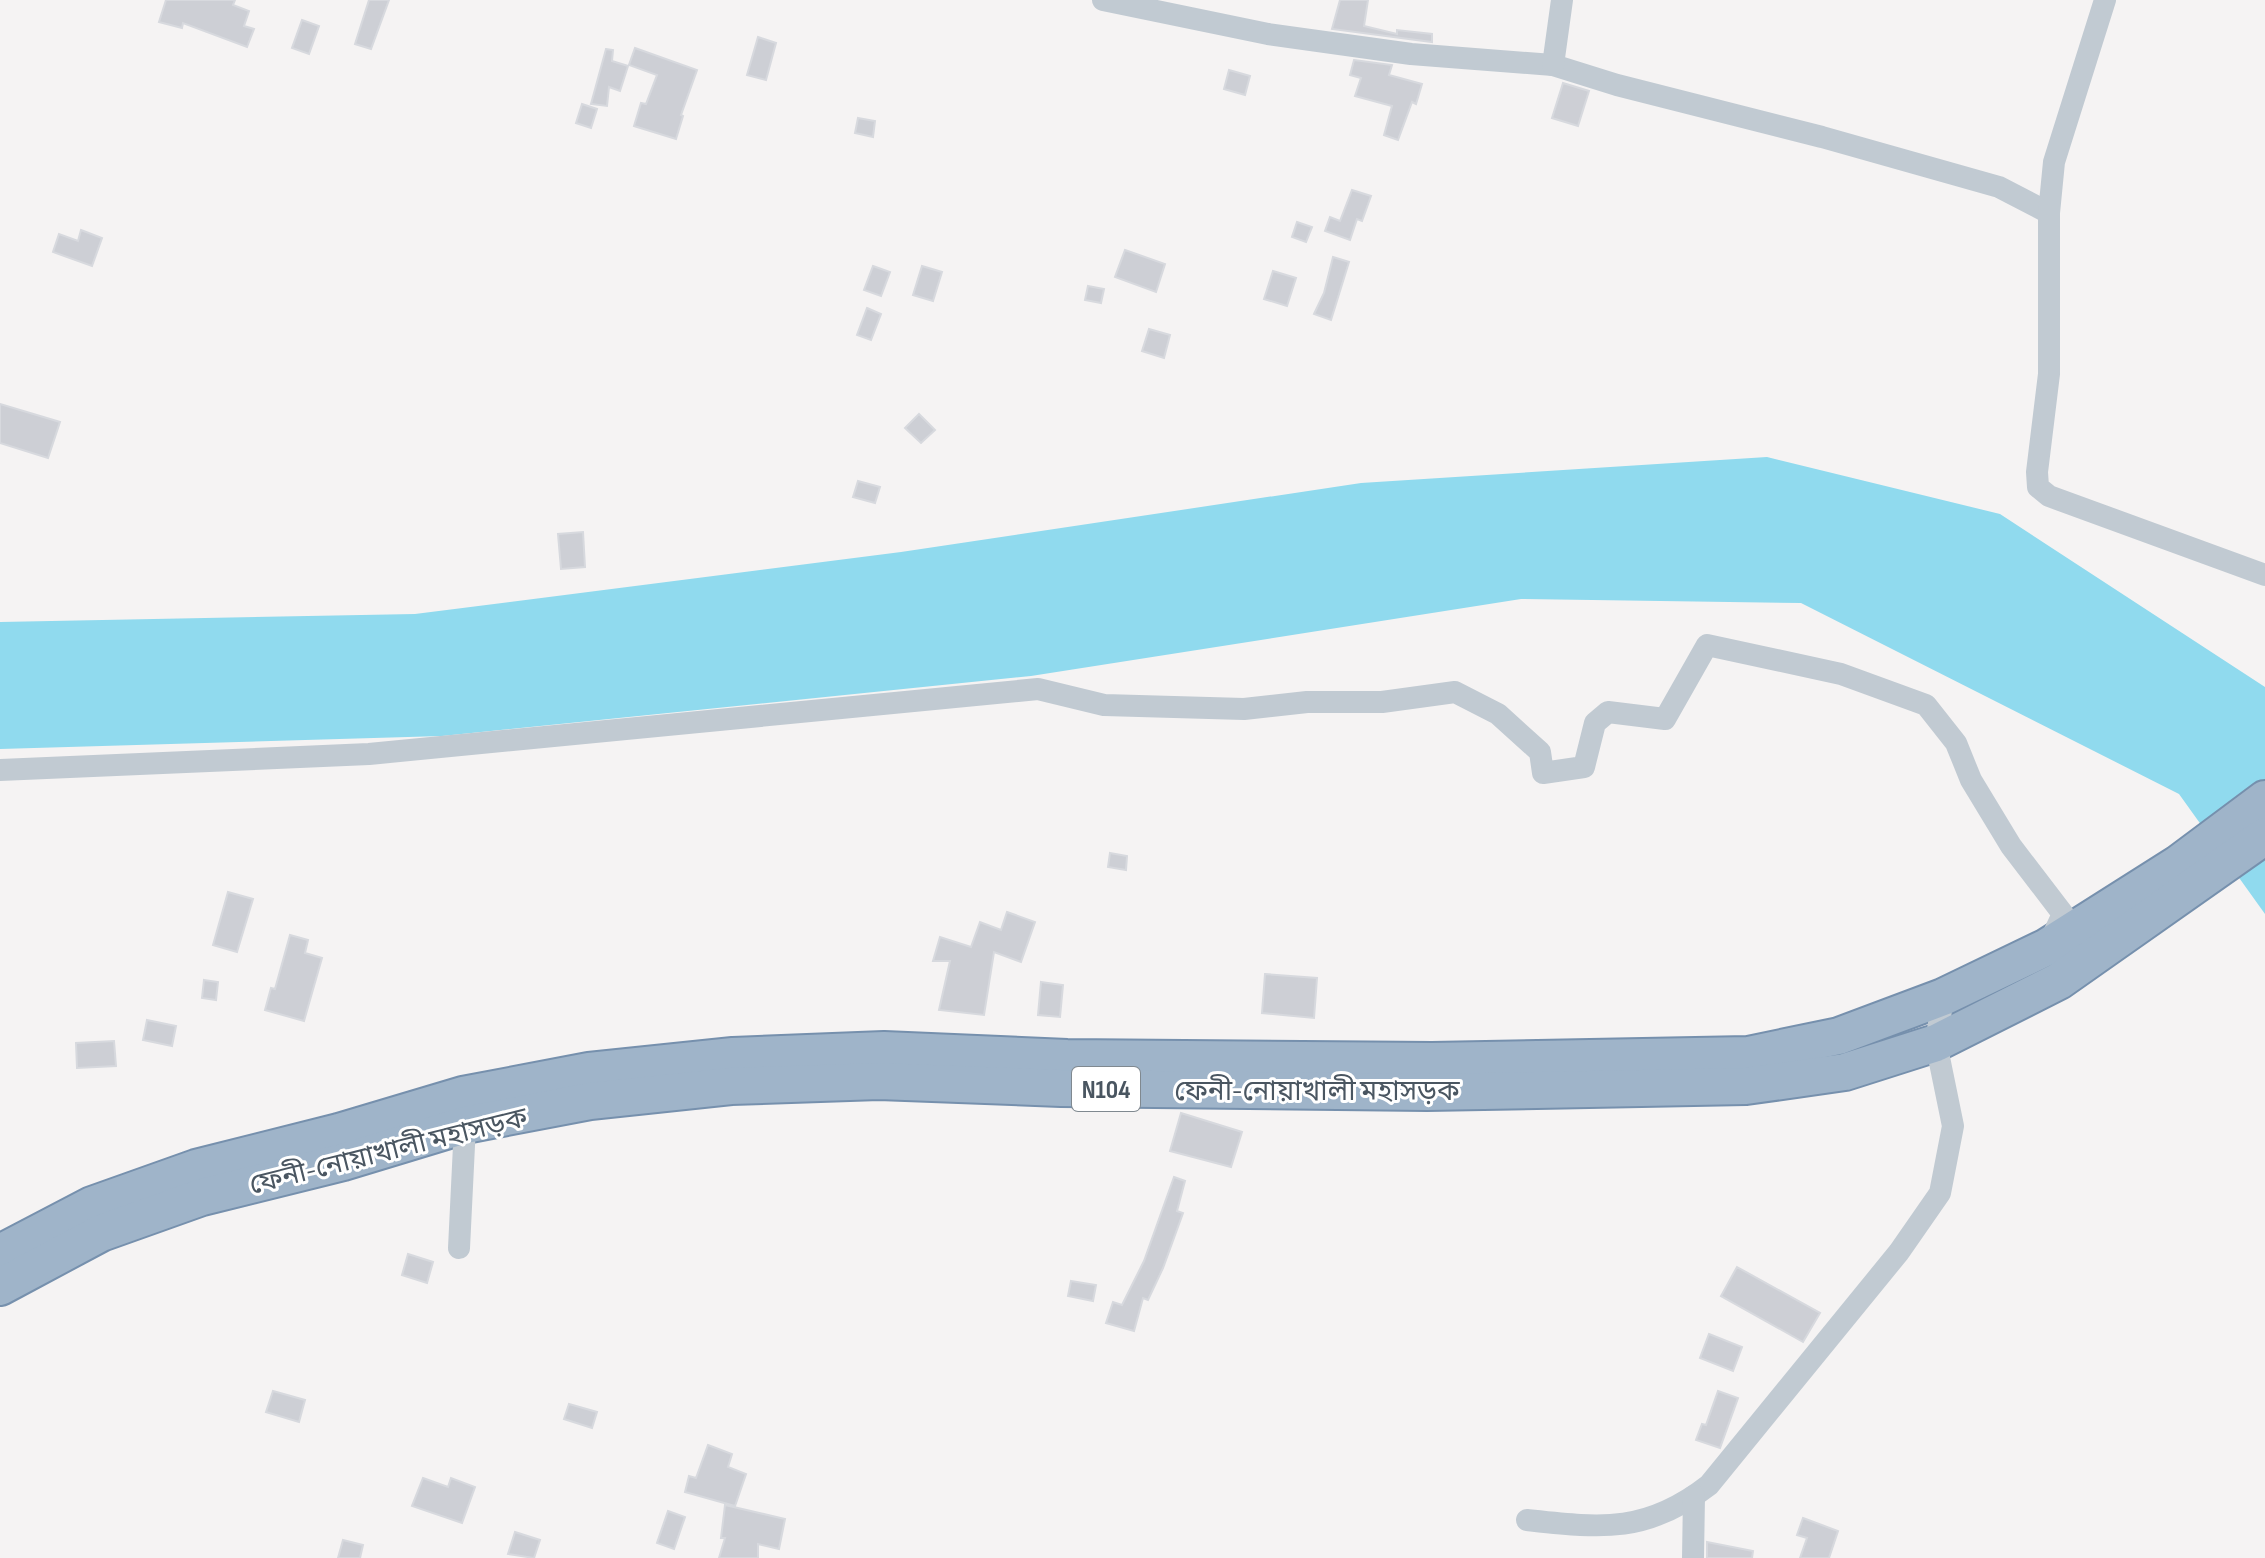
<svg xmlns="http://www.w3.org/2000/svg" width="2265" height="1558" font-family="'Sofia Sans Condensed','Noto Sans Bengali',sans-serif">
<rect width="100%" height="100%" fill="#f5f3f3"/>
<polygon fill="#90daee" points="1767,457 2000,514 2265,687 2265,914 2179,794 1801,603 1521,599 1031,676 442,736 0,749 0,622 415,614 901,552 1361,483"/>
<g fill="#cdcfd5" stroke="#d7d9de" stroke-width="2">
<polygon points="166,0 235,0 233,5 249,11 244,26 254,29 247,47 183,23 182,28 159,22"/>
<polygon points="369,0 389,0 371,49 355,44"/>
<polygon points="1340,0 1368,0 1364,26 1397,34 1397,30 1432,34 1432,42 1332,29"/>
<polygon points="302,20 319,26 309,54 292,48"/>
<polygon points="758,37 776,43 766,80 747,75"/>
<polygon points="635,48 697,70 681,115 683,116 676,139 634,126 641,103 646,104 657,75 629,65"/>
<polygon points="606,49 613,50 612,61 628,66 620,91 609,87 607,106 591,104"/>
<polygon points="1354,60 1392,65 1389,75 1422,84 1416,104 1412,102 1398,140 1384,135 1392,106 1355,96 1361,78 1350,75"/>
<polygon points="1229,70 1250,76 1245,95 1224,89"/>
<polygon points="1563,83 1589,91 1578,126 1552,118"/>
<polygon points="582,104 597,109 591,128 576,123"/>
<polygon points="858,118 875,121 873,137 855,133"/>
<polygon points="1352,190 1371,196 1362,221 1357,219 1350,240 1325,231 1330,217 1340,221"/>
<polygon points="1297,222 1312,227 1306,242 1292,237"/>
<polygon points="81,230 102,238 92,266 53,252 59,234 78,241"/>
<polygon points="1125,250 1165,264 1156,292 1115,277"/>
<polygon points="1333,257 1349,262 1331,320 1314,314 1324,293"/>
<polygon points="873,266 890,272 881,296 864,290"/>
<polygon points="922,266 942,272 933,301 913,295"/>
<polygon points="1273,271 1296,278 1287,306 1264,299"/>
<polygon points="1088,286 1104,289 1101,303 1085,300"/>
<polygon points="867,308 881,314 871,340 857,335"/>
<polygon points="1149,329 1170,335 1164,358 1142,351"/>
<polygon points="0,404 60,422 48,458 0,443"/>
<polygon points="919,414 935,430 921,443 905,428"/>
<polygon points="858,481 880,487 875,503 853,497"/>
<polygon points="583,532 585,567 561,569 558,534"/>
<polygon points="1110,853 1127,856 1126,870 1108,867"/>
<polygon points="228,892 253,899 237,952 213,945"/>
<polygon points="1007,912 1035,922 1021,962 994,952 984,1015 939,1010 950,961 933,961 940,937 971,947 980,922 1001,930"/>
<polygon points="290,935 308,940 305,953 322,958 304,1021 265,1010 271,988 275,989"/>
<polygon points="1265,974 1317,978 1314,1018 1262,1013"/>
<polygon points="204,980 218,982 216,1000 202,998"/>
<polygon points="1041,982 1063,985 1060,1017 1038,1015"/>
<polygon points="147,1020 176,1026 172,1046 143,1040"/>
<polygon points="114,1041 116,1066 77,1068 76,1043"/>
<polygon points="1181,1113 1242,1132 1231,1167 1170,1151"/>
<polygon points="1174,1177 1185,1181 1177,1211 1183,1213 1163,1268 1148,1300 1143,1298 1134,1331 1106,1323 1113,1302 1122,1305 1144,1261"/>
<polygon points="408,1254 433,1262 427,1283 402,1275"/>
<polygon points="1737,1267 1820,1313 1803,1342 1721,1296"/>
<polygon points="1071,1281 1096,1285 1093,1301 1068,1296"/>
<polygon points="1709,1334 1742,1347 1733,1371 1700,1358"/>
<polygon points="273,1391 305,1400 299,1422 266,1412"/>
<polygon points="1718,1391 1738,1398 1720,1448 1696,1440 1702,1424 1706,1425"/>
<polygon points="569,1404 597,1412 592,1428 564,1419"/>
<polygon points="708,1445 732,1454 728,1467 746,1474 735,1506 685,1492 689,1476 696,1478"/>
<polygon points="423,1478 448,1487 451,1478 475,1487 462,1523 412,1506"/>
<polygon points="725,1505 785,1519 779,1549 758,1544 758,1558 719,1558 725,1538 721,1538"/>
<polygon points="668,1511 685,1517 674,1549 657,1543"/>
<polygon points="1803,1518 1838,1531 1829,1558 1800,1558 1807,1538 1797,1535"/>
<polygon points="515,1532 540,1540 534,1558 508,1554"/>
<polygon points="343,1540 363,1545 360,1558 338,1558"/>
<polygon points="1707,1542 1753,1551 1752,1558 1707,1558"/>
</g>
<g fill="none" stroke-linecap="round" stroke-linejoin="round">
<defs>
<g id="trunk">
<polyline points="0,1253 92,1205 196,1168 339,1132 463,1095 589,1071 733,1056 884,1050 1067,1058 1432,1061 1748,1055 1839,1036 1943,997 2047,947 2178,864 2265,799"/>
<polyline points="0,1287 101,1233 202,1197 343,1162 465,1125 590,1101 731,1086 879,1081 1061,1088 1427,1092 1746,1086 1845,1072 1936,1043 2059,981 2265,836"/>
</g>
</defs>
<use href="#trunk" stroke="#7690ad" stroke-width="40"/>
<g stroke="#c1cad2" stroke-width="22">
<polyline points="1103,0 1268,34 1411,54 1553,65 1617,85 1822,137 1999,187 2049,213"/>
<polyline points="2105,0 2054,162 2049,213 2049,374 2037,472 2038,487 2049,496 2265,575"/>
<polyline points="1553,65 1562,0"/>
<polyline points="0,770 369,754 1038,689 1104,705 1244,709 1307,702 1382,702 1455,692 1498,714 1540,752 1543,773 1584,767 1595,723 1608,712 1665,719 1707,645 1841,674 1926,705 1956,743 1971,780 2011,846 2063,914 2050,942"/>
<polyline points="459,1248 465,1125 468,1118"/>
<path d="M1527,1520C1601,1528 1646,1534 1709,1485L1899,1252L1940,1193L1953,1126L1936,1043L1943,997"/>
<polyline points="1693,1558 1694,1496"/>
</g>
<use href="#trunk" stroke="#9fb4c9" stroke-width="36"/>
</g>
<g text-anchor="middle" stroke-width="6" stroke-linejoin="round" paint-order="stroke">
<rect fill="#fff" stroke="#808990" stroke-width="2" x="1072" y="1067" width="68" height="44" rx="6"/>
<g font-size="26" font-weight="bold" fill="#4a5661">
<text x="1106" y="1098">N104</text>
</g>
<g font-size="28" fill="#4a5661" stroke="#fff">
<text x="1317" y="1100">ফেনী-নোয়াখালী মহাসড়ক</text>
<text transform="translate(388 1150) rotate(-14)" y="10">ফেনী-নোয়াখালী মহাসড়ক</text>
</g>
</g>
</svg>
